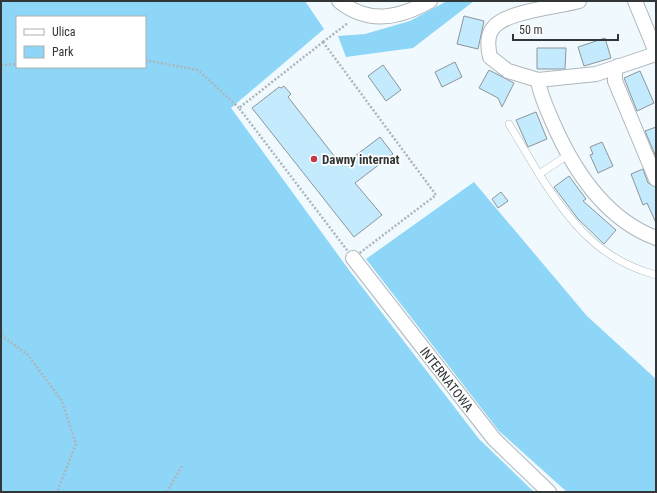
<svg xmlns="http://www.w3.org/2000/svg" width="657" height="493" font-family="'Roboto Condensed',sans-serif">
<rect width="100%" height="100%" fill="#f0f9fe"/>
<g fill="#8dd6f8" fill-rule="evenodd">
<path d="M72,1H305L324,29L231,108L349,270L479,439L534,492H1V2ZM17,17H145V67H17Z"/>
<polygon points="447,1 474,1 413,48 346,57 338,36 365,34 410,21"/>
<polygon points="474,182 587,316 656,379 656,492 567,492 499,431 366,259"/>
</g>
<g fill="#c3eafd" stroke="#8d959a">
<polygon points="464,16 484,21 478,49 457,44"/>
<polygon points="605,38 611,58 584,66 578,47"/>
<polygon points="537,48 566,48 565,69 537,69"/>
<polygon points="455,62 462,77 442,87 435,72"/>
<polygon points="383,65 401,90 386,101 368,76"/>
<polygon points="489,70 514,83 502,107 498,98 479,88"/>
<polygon points="640,71 654,103 637,111 624,78"/>
<polygon points="284,86 291,94 288,97 342,166 380,137 393,154 355,183 382,215 354,237 252,108 279,87 281,88"/>
<polygon points="536,112 547,139 528,147 516,120"/>
<polygon points="656,127 656,157 645,131"/>
<polygon points="602,142 613,166 598,173 590,155 593,154 590,147"/>
<polygon points="643,169 648,183 656,187 656,223 647,203 643,205 631,174"/>
<polygon points="569,176 586,199 583,201 616,230 604,244 578,219 554,187"/>
<polygon points="501,192 508,201 498,208 492,199"/>
</g>
<g fill="none" stroke-linecap="round" stroke-linejoin="round">
<defs>
<g id="lane">
<polyline points="509,124 539,174 568,155"/>
<path d="M539,174C569,221 599,260 656,275"/>
</g>
<g id="street">
<path d="M339,1C369,25 399,18 430,1"/>
<path d="M579,1C558,7 506,11 493,28C487,35 488,48 490,57L508,71L538,80C540,95 547,109 553,123C574,171 605,219 656,238"/>
<polyline points="635,1 656,52"/>
<polyline points="618,66 615,71 615,81 656,179"/>
<polyline points="538,80 596,74 656,54"/>
<polyline points="353,258 494,439 549,492"/>
</g>
</defs>
<use href="#lane" stroke="#aeb7bb" stroke-width="8"/>
<use href="#street" stroke="#aeb7bb" stroke-width="16"/>
<g stroke="#aeb5b9" stroke-width="2.5" stroke-dasharray="2 2" stroke-linecap="butt">
<polygon points="323,42 436,195 353,258 239,108"/>
<polyline points="323,42 348,23"/>
<polyline points="145,60 198,70 239,108"/>
<polyline points="1,65 17,64"/>
<polyline points="1,335 28,355 62,401 76,444 57,492"/>
<polyline points="167,492 182,466"/>
</g>
<use href="#lane" stroke="#fff" stroke-width="7"/>
<use href="#street" stroke="#fff" stroke-width="14"/>
</g>
<circle fill="#c63647" stroke="#fff" stroke-width="1.5" cx="314" cy="159" r="4"/>
<g text-anchor="middle" stroke-width="3.5" stroke-linejoin="round" paint-order="stroke">
<g font-size="13" font-weight="bold" fill="#323637" stroke="#fff" text-anchor="start">
<text x="322" y="164">Dawny internat</text>
</g>
<g font-size="13" fill="#323637" stroke="#fff">
<text transform="translate(447 379) rotate(52)" y="5">INTERNATOWA</text>
</g>
</g>
<rect width="657" height="493" fill="none" stroke="#323637" stroke-width="4"/>
<rect x="16" y="16" width="130" height="52" fill="#ffffff" stroke="#adafaf"/>
<rect x="24" y="29" width="20" height="6" fill="#ffffff" stroke="#adafaf"/>
<text x="52" y="36" font-size="12" fill="#323637">Ulica</text>
<rect x="24" y="46" width="20" height="12" fill="#8dd6f8" stroke="#adafaf"/>
<text x="52" y="56" font-size="12" fill="#323637">Park</text>
<path d="M513 34v6h105v-6" fill="none" stroke="#323637" stroke-width="2"/>
<text x="519" y="34" font-size="12" fill="#323637" stroke="#ffffff" stroke-width="3" paint-order="stroke">50 m</text>
</svg>
